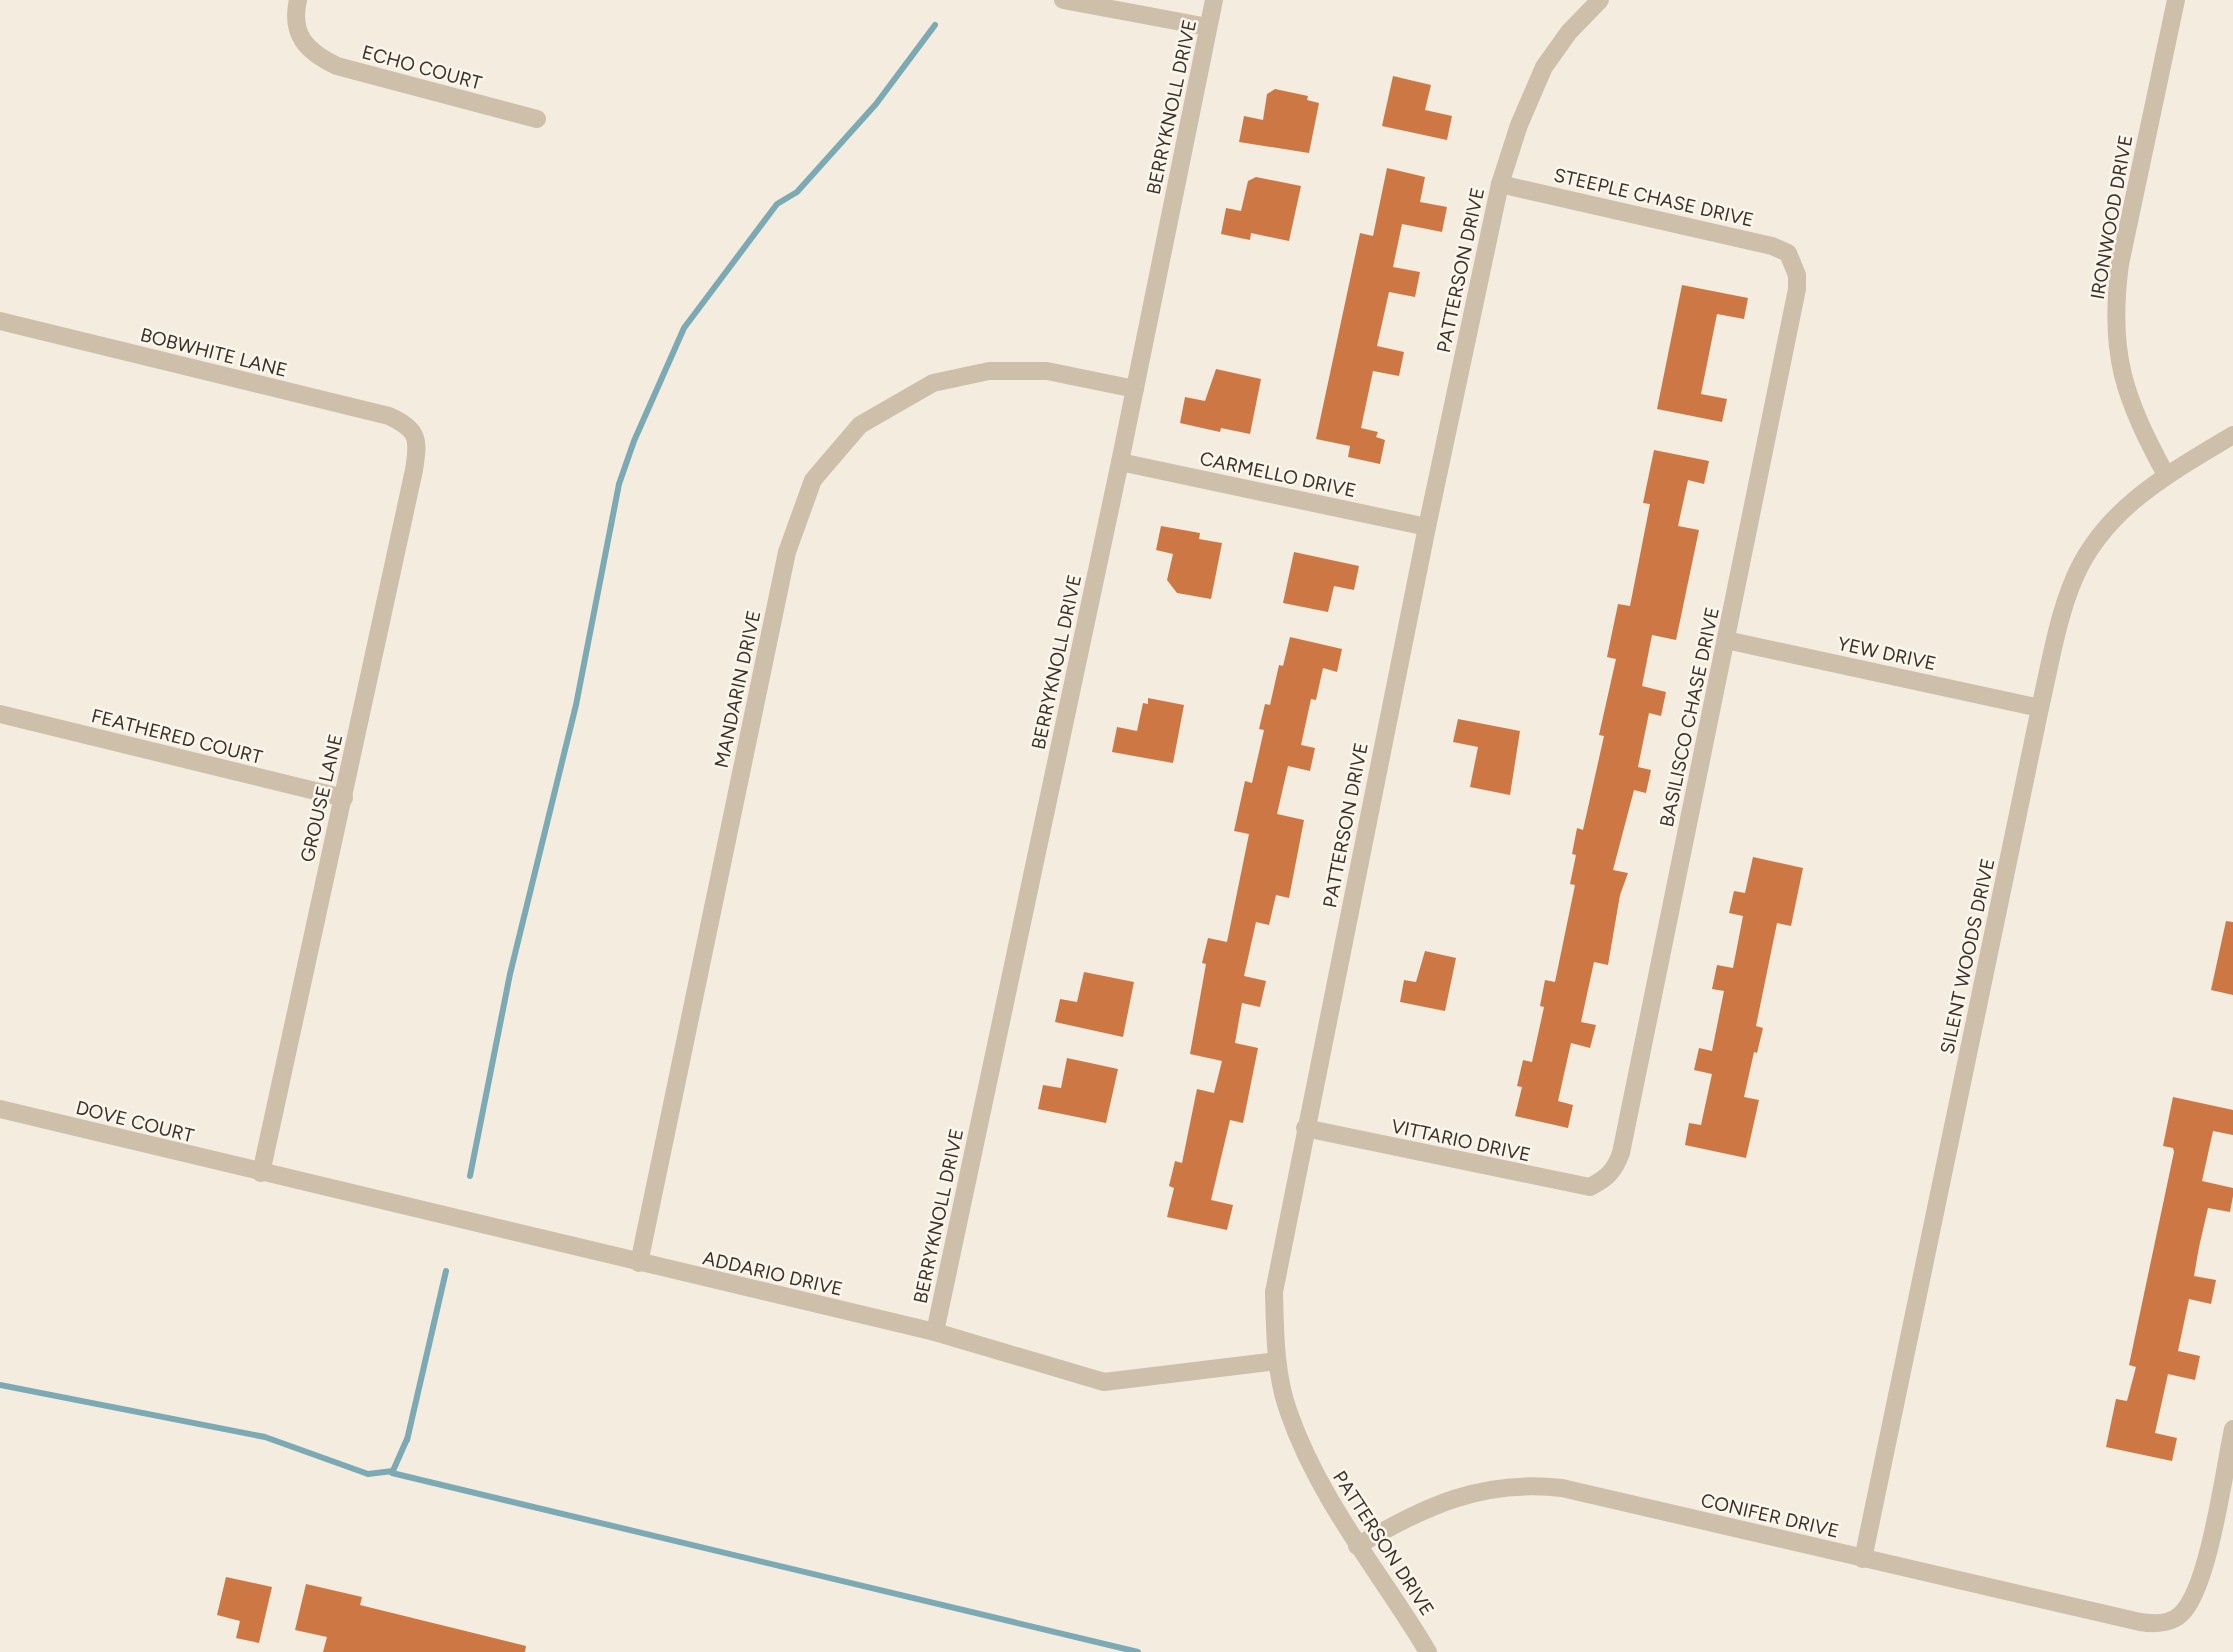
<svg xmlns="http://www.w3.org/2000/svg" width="2233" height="1652" font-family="Figtree,sans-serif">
<rect width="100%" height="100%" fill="#f4eddf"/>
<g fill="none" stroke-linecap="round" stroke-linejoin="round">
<g stroke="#7caab4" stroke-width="6">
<polyline points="470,1176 510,974 576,705 619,484 634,441 684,328 777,204 797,192 876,104 935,25"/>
<polyline points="0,1385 265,1437 368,1474 393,1471"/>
<polyline points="407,1439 392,1473 1138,1652"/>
<polyline points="407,1440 446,1271"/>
</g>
</g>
<g fill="#cd7744">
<polygon points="1393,76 1431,85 1425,110 1452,116 1447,140 1382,126"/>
<polygon points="1275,89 1308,96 1307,100 1319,103 1309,153 1239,142 1244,116 1263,120 1267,94"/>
<polygon points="1387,168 1425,177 1420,202 1447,207 1442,232 1402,224 1393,267 1420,272 1415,297 1389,292 1377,346 1404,352 1399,376 1373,371 1361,428 1378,432 1376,437 1385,440 1380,464 1348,457 1350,446 1316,439 1360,233 1373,236"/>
<polygon points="1256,177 1301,186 1289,241 1251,233 1250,240 1221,234 1226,208 1241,211 1248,181"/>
<polygon points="1682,285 1748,298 1744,319 1717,314 1701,394 1727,399 1722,422 1657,409"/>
<polygon points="1216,369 1261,379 1250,434 1221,428 1220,432 1180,423 1185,397 1205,401"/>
<polygon points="1654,450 1709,461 1704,484 1688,480 1678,526 1699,530 1676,640 1652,635 1642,686 1666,692 1661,716 1649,713 1638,767 1651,770 1646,793 1634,790 1613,870 1628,873 1620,895 1608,965 1594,962 1581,1022 1596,1025 1590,1048 1571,1043 1558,1101 1573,1105 1568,1128 1515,1116 1522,1087 1517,1086 1523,1060 1532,1062 1544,1007 1540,1006 1545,980 1555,982 1575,885 1570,884 1576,855 1572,854 1577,828 1583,830 1604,736 1599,735 1616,659 1607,657 1618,604 1630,606 1650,504 1643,503"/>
<polygon points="1161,526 1200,533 1199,539 1222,543 1211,599 1177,593 1167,580 1173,554 1156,550"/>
<polygon points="1294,552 1359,566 1354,590 1334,586 1328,612 1283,603"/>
<polygon points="1290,637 1342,649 1337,672 1323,668 1316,700 1311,699 1301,745 1315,748 1310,771 1288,766 1277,814 1304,820 1289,898 1276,895 1269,925 1256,922 1244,976 1266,981 1260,1007 1242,1003 1235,1043 1258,1048 1243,1123 1230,1120 1211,1200 1233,1205 1227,1230 1167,1217 1174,1188 1169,1186 1175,1161 1182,1163 1197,1089 1214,1093 1222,1061 1190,1054 1206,964 1202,963 1208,938 1227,942 1249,834 1234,831 1245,781 1252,783 1264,730 1259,729 1265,704 1270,705 1279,665 1283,666"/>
<polygon points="1148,698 1184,705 1173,763 1112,752 1117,727 1137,731 1143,703 1148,704"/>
<polygon points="1458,719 1520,731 1510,795 1470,787 1478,747 1453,742"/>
<polygon points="1753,857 1803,868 1791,926 1777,923 1756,1026 1763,1028 1757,1053 1754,1052 1744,1097 1759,1100 1746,1158 1685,1145 1689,1123 1701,1125 1712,1074 1694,1070 1699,1048 1712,1051 1724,991 1712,989 1717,965 1733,968 1743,916 1729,913 1734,891 1745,893"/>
<polygon points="2226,921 2233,922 2233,995 2211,990"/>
<polygon points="1425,951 1456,958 1445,1011 1400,1002 1404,980 1416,982"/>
<polygon points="1084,972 1134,982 1123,1037 1055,1022 1060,999 1077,1002"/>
<polygon points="1067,1058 1118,1069 1106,1123 1038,1109 1043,1085 1061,1088"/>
<polygon points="2173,1097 2233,1110 2233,1135 2213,1131 2202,1181 2233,1188 2233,1196 2230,1212 2208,1208 2199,1247 2194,1276 2216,1280 2211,1304 2189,1299 2178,1351 2200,1356 2195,1380 2168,1374 2155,1433 2177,1438 2172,1461 2106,1447 2116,1399 2127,1401 2136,1367 2129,1365 2174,1152 2173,1148 2163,1146"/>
<polygon points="226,1577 272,1587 259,1643 236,1638 240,1621 217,1615"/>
<polygon points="306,1584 362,1597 360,1605 526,1646 525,1652 323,1652 327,1637 295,1630"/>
</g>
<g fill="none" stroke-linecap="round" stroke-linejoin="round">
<g stroke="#cebfaa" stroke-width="18">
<path d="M298,0C290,35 307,52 337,66L537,119"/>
<polyline points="1063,0 1208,27"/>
<path d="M0,321L389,416C419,430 419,439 414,470L261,1173"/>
<polyline points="1120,462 1427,527"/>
<path d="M2166,475C2124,397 2108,354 2120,264L2176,0"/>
<polyline points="1726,640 2040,708"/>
<polyline points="0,714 344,798"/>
<polyline points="0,1109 935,1332 1104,1382 1277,1361"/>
<path d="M1305,1128L1590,1187C1607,1178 1614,1172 1621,1153L1797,289V275L1788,253L1772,246L1500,184"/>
<polyline points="639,1263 787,552 813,480 860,425 933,383 989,371 1047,371 1135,389"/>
<polyline points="935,1332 1120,462 1214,0"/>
<path d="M1357,1546C1426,1506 1481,1479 1562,1488L2140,1622C2153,1624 2170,1625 2181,1614C2209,1588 2224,1471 2233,1429"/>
<path d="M1863,1559L2040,708C2050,665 2057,619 2074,579C2104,508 2170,473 2233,435"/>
<path d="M1428,1652C1381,1573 1320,1502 1289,1413C1275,1375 1275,1332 1274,1292L1427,527L1500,184L1519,125L1544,67L1569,32L1600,0"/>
</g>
</g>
<g text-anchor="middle" stroke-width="5" stroke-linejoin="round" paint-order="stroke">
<g font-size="19" fill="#3b312a" stroke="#fbf6ec">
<text transform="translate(422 67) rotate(15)" y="7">ECHO COURT</text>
<text transform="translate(1171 107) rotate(-78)" y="7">BERRYKNOLL DRIVE</text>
<text transform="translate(1654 197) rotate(13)" y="7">STEEPLE CHASE DRIVE</text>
<text transform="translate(2111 217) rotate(-80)" y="7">IRONWOOD DRIVE</text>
<text transform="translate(1460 270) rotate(-78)" y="7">PATTERSON DRIVE</text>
<text transform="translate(214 352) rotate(14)" y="7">BOBWHITE LANE</text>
<text transform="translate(1278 474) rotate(12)" y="7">CARMELLO DRIVE</text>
<text transform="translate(1887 653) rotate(12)" y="7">YEW DRIVE</text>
<text transform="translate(1056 662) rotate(-78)" y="7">BERRYKNOLL DRIVE</text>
<text transform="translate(737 689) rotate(-78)" y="7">MANDARIN DRIVE</text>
<text transform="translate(1689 717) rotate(-78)" y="7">BASILISCO CHASE DRIVE</text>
<text transform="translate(177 736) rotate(14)" y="7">FEATHERED COURT</text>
<text transform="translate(321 798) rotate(-77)" y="7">GROUSE LANE</text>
<text transform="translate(1345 825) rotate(-79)" y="7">PATTERSON DRIVE</text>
<text transform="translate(1967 956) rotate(-78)" y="7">SILENT WOODS DRIVE</text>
<text transform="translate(135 1121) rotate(14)" y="7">DOVE COURT</text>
<text transform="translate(1461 1140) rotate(12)" y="7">VITTARIO DRIVE</text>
<text transform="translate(938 1216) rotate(-78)" y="7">BERRYKNOLL DRIVE</text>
<text transform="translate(773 1273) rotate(13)" y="7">ADDARIO DRIVE</text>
<text transform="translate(1770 1515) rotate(13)" y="7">CONIFER DRIVE</text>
<text transform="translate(1384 1543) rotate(57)" y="7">PATTERSON DRIVE</text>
</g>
</g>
</svg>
